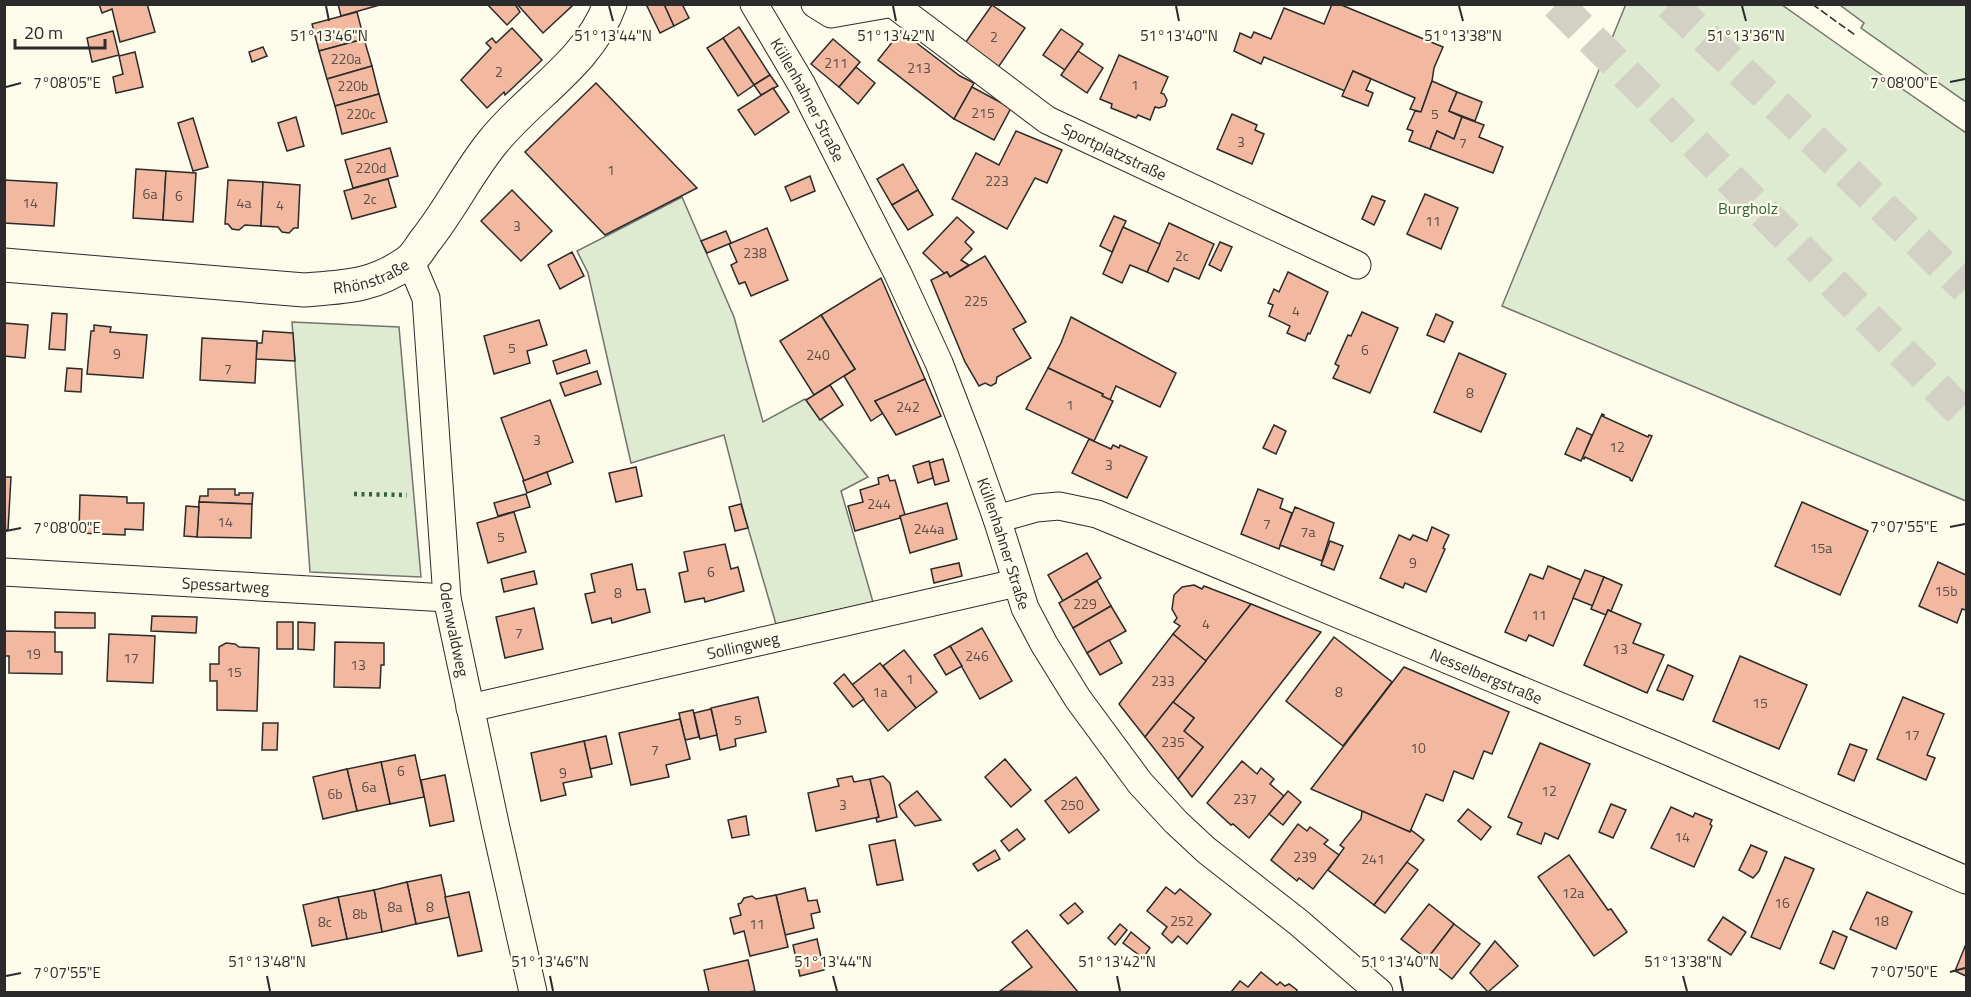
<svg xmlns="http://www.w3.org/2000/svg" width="1971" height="997" font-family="'Titillium Web',sans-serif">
<rect width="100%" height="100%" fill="#fdfbea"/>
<g fill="#deebd1" stroke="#74746e" stroke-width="1.5">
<polygon points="1626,4 1782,5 1853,55 1966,133 1966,501 1502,306"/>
<polygon points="1840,5 1966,5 1966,102 1861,28 1864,23"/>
<polygon points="682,197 734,317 763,422 805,399 868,477 841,491 873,602 776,624 746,521 724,435 631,463 588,273 577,251"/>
<polygon points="292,322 399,327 421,577 310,572"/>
</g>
<g fill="#f2b8a0" stroke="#2b2b2b" stroke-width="1.5">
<polygon points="99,4 147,4 155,32 120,42 112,9 102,13"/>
<polygon points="338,4 383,4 341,16"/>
<polygon points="487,4 515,4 520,12 507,25"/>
<polygon points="517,4 571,4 572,6 543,33"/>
<polygon points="646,4 664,4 674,26 660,33"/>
<polygon points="664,4 682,4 689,18 674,26"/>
<polygon points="1332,4 1339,4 1443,47 1434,68 1432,81 1421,112 1410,109 1415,98 1353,71 1345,91 1264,57 1261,64 1234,51 1240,33 1251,38 1254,32 1271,39 1284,8 1324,24"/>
<polygon points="992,5 1025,28 997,69 963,46"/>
<polygon points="357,12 364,39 319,51 312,24"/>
<polygon points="739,27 770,75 754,85 723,38"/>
<polygon points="512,28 542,60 505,95 504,92 487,108 461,80 491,48 486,43 492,38 496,43"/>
<polygon points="1061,29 1083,44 1065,70 1043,55"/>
<polygon points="113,31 119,55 92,62 87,38"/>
<polygon points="901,31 960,76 974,83 954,119 878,60"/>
<polygon points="723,38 754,85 738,96 707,48"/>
<polygon points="364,39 372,66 327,79 319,51"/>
<polygon points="833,39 860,62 839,87 811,64"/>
<polygon points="263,47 267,56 252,62 249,52"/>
<polygon points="1078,51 1103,68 1087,93 1061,75"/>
<polygon points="135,52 143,87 116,93 113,77 123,74 119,56"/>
<polygon points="1119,55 1168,77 1161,93 1164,94 1167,100 1165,106 1159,108 1155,107 1150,120 1138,115 1136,118 1111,108 1112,104 1100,99"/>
<polygon points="372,66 379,94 335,106 327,79"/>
<polygon points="856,67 875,83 858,104 839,87"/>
<polygon points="1353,71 1371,79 1366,90 1373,93 1368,106 1342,96"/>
<polygon points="770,75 778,86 761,95 754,85"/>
<polygon points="1432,81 1457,92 1449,111 1462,117 1454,139 1437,131 1430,149 1409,141 1413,131 1407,129 1415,111 1421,112"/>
<polygon points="596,83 697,188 605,235 525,152"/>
<polygon points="972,87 1011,108 994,140 954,119"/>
<polygon points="773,88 789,112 755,135 738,110"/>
<polygon points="1457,92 1482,102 1475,121 1449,111"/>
<polygon points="379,94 387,122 342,134 335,106"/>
<polygon points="1232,114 1257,125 1255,130 1264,134 1252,164 1217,149"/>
<polygon points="296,117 304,146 287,151 278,123"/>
<polygon points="1462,117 1484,125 1479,137 1503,147 1493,173 1430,149 1437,131 1454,139"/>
<polygon points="193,118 208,167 193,171 178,123"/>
<polygon points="1016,131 1062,150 1047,183 1035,178 1007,229 952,199 976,153 999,165"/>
<polygon points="390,148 398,176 353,188 345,160"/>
<polygon points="903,164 918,190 892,205 877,179"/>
<polygon points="136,169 166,171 163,220 133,218"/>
<polygon points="166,171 196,173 193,222 163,220"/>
<polygon points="810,176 815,191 791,201 785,187"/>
<polygon points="388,179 396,207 352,219 344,191"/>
<polygon points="4,180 57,183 54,226 4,223"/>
<polygon points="228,180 263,182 261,226 245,225 239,230 232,229 228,224 225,224"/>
<polygon points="263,182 300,185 298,228 294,228 289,233 282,232 278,227 261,226"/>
<polygon points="512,190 552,231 521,261 481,221"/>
<polygon points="918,190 933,215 908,230 892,205"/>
<polygon points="1425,194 1458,208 1441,249 1407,234"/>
<polygon points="1372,196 1385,201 1374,225 1362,219"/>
<polygon points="1114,216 1126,221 1112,252 1100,246"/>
<polygon points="957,217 974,232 965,242 972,249 961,260 969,265 950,277 947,272 944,273 923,253"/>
<polygon points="1169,223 1214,244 1199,279 1174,268 1168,282 1147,272"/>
<polygon points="1123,227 1160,244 1147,272 1130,265 1122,283 1103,274"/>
<polygon points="767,228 788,280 751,296 745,282 739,284 731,265 737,262 729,244"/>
<polygon points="726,231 731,243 707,253 701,241"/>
<polygon points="1220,242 1232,247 1221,271 1209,265"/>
<polygon points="572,252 584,276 560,289 548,265"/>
<polygon points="985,256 1026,322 1013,329 1031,358 997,377 996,383 991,386 985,383 979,386 965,362 931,280 947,272 950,277"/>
<polygon points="1288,272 1328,292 1310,334 1308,333 1305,341 1287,333 1290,326 1269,316 1273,305 1268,303 1274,289 1279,292"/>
<polygon points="881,278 925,379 875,401 883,413 871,421 844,376 855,369 821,315"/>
<polygon points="1362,312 1398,328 1370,393 1333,378 1339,366 1335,364 1348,335 1351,336"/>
<polygon points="52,313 67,314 65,350 49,349"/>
<polygon points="1436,314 1453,322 1444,342 1427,335"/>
<polygon points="821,315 855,369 814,395 780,341"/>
<polygon points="1071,317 1176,373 1160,407 1116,386 1110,400 1102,396 1103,394 1048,368 1061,343"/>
<polygon points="539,320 547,345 527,351 530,363 494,374 484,336"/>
<polygon points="4,323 28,325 25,358 4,356"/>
<polygon points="94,325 111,327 110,332 147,335 143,378 87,374 91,331 94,331"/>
<polygon points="263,331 293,333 295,361 256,359 257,343 262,343"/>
<polygon points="202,338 257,341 255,383 200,380"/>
<polygon points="586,350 590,363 557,374 553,361"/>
<polygon points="1459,353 1506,374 1481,432 1434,412"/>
<polygon points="67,368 82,369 81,392 65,391"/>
<polygon points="1048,368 1103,394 1102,396 1113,401 1094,441 1026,409"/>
<polygon points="597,371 601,384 565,396 560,383"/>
<polygon points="925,379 941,416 896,435 875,401"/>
<polygon points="830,385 843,405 820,420 806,400"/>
<polygon points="550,400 573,462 524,481 501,418"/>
<polygon points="1602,414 1604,415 1602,416 1648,437 1649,435 1652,436 1632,481 1630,480 1630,478 1585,457 1584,459 1582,458"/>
<polygon points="1274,425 1286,431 1276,454 1263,448"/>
<polygon points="1577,428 1592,435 1581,461 1565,454"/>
<polygon points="1089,439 1111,449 1113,445 1119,448 1120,445 1147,457 1127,498 1072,473"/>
<polygon points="943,459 949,481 935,485 929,463"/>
<polygon points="929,461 933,478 918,483 913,466"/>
<polygon points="636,467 642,496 616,502 609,473"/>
<polygon points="547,472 551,484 527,493 523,481"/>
<polygon points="888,475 890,481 895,480 905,515 900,516 900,518 855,531 848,506 863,502 860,490 879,484 878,478"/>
<polygon points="4,477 11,477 8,530 4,530"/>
<polygon points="208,489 235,489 235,495 239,495 239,493 253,493 252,504 199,502 200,496 208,496"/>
<polygon points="1258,489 1283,499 1280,508 1292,513 1279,549 1241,534"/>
<polygon points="526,494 530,507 498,516 494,503"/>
<polygon points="80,495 127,497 127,503 144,503 143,530 125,529 125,535 79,533"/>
<polygon points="199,502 252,504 251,538 197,537"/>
<polygon points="1802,502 1868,531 1840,595 1775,566"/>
<polygon points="947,503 957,539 910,553 900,516"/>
<polygon points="741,504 748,528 735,531 729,507"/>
<polygon points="186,506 199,507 197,537 184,536"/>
<polygon points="1295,507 1334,523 1322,561 1280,545"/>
<polygon points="514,512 526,552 488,563 477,523"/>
<polygon points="1432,527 1449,535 1443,548 1445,549 1426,592 1405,583 1403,588 1380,578 1399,535 1410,540 1413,535 1427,541"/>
<polygon points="1330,541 1343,546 1334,570 1321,565"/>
<polygon points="725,544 731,569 738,567 744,591 705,602 704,598 685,602 679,573 688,571 684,552"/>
<polygon points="1087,553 1101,578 1063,601 1048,575"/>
<polygon points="1938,562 1966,575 1966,610 1962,609 1957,623 1919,606"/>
<polygon points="959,563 962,576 934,583 931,569"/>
<polygon points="632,564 637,590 645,589 650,612 612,623 611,618 592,623 585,594 595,592 591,574"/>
<polygon points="1548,566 1581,580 1553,646 1529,635 1526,641 1505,632 1530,574 1543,579"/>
<polygon points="1585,570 1604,577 1593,606 1573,598"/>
<polygon points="534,571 537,584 504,592 501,579"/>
<polygon points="1604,577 1622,585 1611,611 1608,610 1606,615 1591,609"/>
<polygon points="1097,581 1111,606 1073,628 1059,603"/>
<polygon points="1194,585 1202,589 1204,586 1251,604 1206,661 1173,634 1180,626 1174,622 1177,618 1172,609 1174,595 1182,587"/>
<polygon points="1251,604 1321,632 1192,797 1178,779 1203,747 1184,731 1194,718 1173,702"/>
<polygon points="1111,606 1126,631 1087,653 1073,628"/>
<polygon points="534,608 543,649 505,658 496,617"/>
<polygon points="1608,610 1641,624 1633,643 1664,655 1647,693 1584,665"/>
<polygon points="55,612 95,613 95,628 55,628"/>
<polygon points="152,616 197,617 196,633 151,631"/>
<rect x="277" y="622" width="16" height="27"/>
<polygon points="298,622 315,623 314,650 298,649"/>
<polygon points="982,628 1012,681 980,699 950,646"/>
<polygon points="4,631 55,632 55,652 62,652 62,674 9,673 9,656 4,656"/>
<polygon points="109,634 155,636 153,683 107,681"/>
<polygon points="1173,634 1206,661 1145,737 1119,704"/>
<polygon points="1334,637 1392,682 1343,746 1286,701"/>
<polygon points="1109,640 1122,663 1100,675 1087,653"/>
<polygon points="335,642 384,643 384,665 381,665 380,688 334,687"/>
<polygon points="226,643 235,644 239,647 259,648 257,711 217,710 217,681 210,681 210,664 219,664 219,647"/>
<polygon points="950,646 962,666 946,675 934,655"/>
<polygon points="904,650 937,692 916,708 883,666"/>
<polygon points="1740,656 1807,685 1779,749 1713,721"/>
<polygon points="880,663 916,708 888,731 852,685"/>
<polygon points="1668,665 1693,676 1683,700 1657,690"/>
<polygon points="1404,667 1509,712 1492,754 1484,751 1473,779 1454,771 1443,801 1426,794 1410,832 1311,789"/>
<polygon points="844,674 864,699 853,707 834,683"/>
<polygon points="758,697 766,732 735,739 736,746 720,750 711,708"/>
<polygon points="1903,697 1944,714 1927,755 1935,758 1926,780 1877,759"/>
<polygon points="1173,702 1194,718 1184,731 1203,747 1178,779 1145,737"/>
<polygon points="711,709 717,735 700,739 694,713"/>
<polygon points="693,710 699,737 685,740 679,713"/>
<polygon points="680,719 690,759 666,765 669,777 631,785 619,733"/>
<polygon points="263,723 278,723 277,750 262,750"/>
<polygon points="606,736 612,764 590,769 584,741"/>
<polygon points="584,741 592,777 563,783 566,795 541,801 531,753"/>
<polygon points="1540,743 1590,764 1558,839 1545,833 1541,844 1517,834 1522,823 1508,817"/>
<polygon points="1850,744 1867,750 1854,781 1838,774"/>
<polygon points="415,755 424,797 390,804 381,762"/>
<polygon points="1005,759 1031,790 1011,807 985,777"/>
<polygon points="1242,761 1257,774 1261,768 1274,779 1270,784 1284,796 1249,838 1233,824 1231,825 1207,803"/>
<polygon points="381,762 390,804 357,811 347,769"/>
<polygon points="347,769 357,811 323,819 313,777"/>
<polygon points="445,775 454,821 430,826 421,780"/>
<polygon points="852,776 854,782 870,779 879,817 816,831 808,793 839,786 837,779"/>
<polygon points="883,776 890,783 897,817 877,822 876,818 879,817 870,779"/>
<polygon points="1076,777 1099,810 1069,833 1045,801"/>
<polygon points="917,791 941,820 915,826 901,809 899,805"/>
<polygon points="1288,791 1301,802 1283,825 1269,814"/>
<polygon points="1611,804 1626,810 1613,838 1599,832"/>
<polygon points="1671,807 1693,817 1695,813 1712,820 1710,824 1712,826 1694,867 1651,848"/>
<polygon points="1468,809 1491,827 1481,840 1458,821"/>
<polygon points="1362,811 1410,832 1411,830 1424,840 1374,905 1328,870 1344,848 1340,845 1361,819"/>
<polygon points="746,816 749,835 732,838 728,820"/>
<polygon points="1298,824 1307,831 1310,827 1328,840 1324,844 1339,855 1313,889 1299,878 1297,881 1271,860"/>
<polygon points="1017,829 1025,839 1009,851 1001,841"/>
<polygon points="895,840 903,880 877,885 869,845"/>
<polygon points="1751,845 1767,852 1759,871 1753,878 1739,870"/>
<polygon points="995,850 1000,859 978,871 973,864"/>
<polygon points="1569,855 1608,910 1611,909 1627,932 1594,956 1538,877"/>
<polygon points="1785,857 1814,869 1780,949 1751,937"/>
<polygon points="1407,862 1418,870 1385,913 1374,905"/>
<polygon points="441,875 450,917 416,924 407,882"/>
<polygon points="407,882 416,924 382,932 374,890"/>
<polygon points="1166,887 1175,894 1180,889 1211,914 1187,944 1178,936 1172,943 1162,934 1167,927 1147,911"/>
<polygon points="805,888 808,901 817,900 820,912 811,914 814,928 785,935 776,895"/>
<polygon points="374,890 382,932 347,939 338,897"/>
<polygon points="469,892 482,951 458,956 445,897"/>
<polygon points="1867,892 1912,912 1896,949 1850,929"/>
<polygon points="776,895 788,947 750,956 744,931 734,934 730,918 741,915 738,904 741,903 744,898 752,896 756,899"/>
<polygon points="338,897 347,939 312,946 303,905"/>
<polygon points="1075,903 1083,912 1068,924 1060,915"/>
<polygon points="1429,904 1454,924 1427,959 1401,939"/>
<polygon points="1723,917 1746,932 1731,955 1708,940"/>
<polygon points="1120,924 1127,930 1115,945 1108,938"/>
<polygon points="1454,924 1480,944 1452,979 1427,959"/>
<polygon points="1027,930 1078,992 1000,991 1032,967 1012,942"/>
<polygon points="1833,931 1847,937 1834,969 1820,963"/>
<polygon points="1131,932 1150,948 1143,958 1123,943"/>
<polygon points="817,939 824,970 800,976 793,945"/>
<polygon points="1495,941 1518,966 1488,992 1470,973"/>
<polygon points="1966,944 1966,976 1955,971"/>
<polygon points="748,960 755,991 748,992 709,992 704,970"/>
<polygon points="1261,972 1277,985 1280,982 1285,986 1289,984 1297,990 1296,992 1231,992 1240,981 1248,987"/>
</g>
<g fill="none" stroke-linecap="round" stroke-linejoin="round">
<g stroke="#d3d1c4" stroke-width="33" stroke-dasharray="33 16" stroke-linecap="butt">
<polyline points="1557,4 1966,417"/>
<polyline points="1670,4 1820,146 1966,288"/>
</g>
<defs>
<g id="minor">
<path id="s1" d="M754,4L802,85L898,274L939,363L971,446L997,519L1025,608L1044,644L1078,699L1140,783L1176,822L1206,850L1298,922L1379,992"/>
<polyline points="815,4 831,14 888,4"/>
<path id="s2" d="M893,4L1047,120L1357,265"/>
<path id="s3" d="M410,260L426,298L447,598L496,828L533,992"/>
<path id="s4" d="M997,519L1036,508L1059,506L1097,514L1672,753L1966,880"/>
<path id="s5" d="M4,572L447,598"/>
<path id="s6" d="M470,708L1016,583"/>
</g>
<g id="tertiary">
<path id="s7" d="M4,265L304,290C344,287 373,287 408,262C415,257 420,248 425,241C450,210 467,174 492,143C529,96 589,63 610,4"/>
</g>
</defs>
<use href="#minor" stroke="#2b2b2b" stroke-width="29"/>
<use href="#tertiary" stroke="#2b2b2b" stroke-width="35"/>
<use href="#minor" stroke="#fdfbea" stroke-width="27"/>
<use href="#tertiary" stroke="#fdfbea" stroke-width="33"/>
<polyline stroke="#34623c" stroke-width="4.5" stroke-dasharray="3 4.5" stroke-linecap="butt" points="354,494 407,495"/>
<polyline stroke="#2b2b2b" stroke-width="1.5" stroke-dasharray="8 3" stroke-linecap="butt" points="1812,4 1855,35"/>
</g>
<path fill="none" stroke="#2b2b2b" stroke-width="2" d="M326,6L329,21M609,6L613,21M893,6L896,21M1176,6L1179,21M1459,6L1463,21M1742,6L1746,21M1950,82L1965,79M6,87L21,83M1950,527L1965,524M6,531L21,528M1950,972L1965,968M6,976L21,973M267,976L270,991M550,976L553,991M833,976L837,991M1117,976L1120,991M1400,976L1403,991M1683,976L1687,991"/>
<g text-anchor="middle" stroke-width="4.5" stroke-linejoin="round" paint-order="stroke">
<g font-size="14" fill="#5d4e48">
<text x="994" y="42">2</text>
<text x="346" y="64">220a</text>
<text x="836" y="68">211</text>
<text x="919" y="73">213</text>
<text x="499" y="77">2</text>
<text x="1135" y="90">1</text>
<text x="353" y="91">220b</text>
<text x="983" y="118">215</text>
<text x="361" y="119">220c</text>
<text x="1435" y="119">5</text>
<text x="1241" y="147">3</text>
<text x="1463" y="148">7</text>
<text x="371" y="173">220d</text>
<text x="611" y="175">1</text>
<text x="997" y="186">223</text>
<text x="150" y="199">6a</text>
<text x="179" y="201">6</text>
<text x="370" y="204">2c</text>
<text x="30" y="208">14</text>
<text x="244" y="208">4a</text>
<text x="280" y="210">4</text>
<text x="1433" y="226">11</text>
<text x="517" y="231">3</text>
<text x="755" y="258">238</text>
<text x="1182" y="261">2c</text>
<text x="976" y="306">225</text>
<text x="1296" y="316">4</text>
<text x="512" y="353">5</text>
<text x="1365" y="355">6</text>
<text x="117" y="359">9</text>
<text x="818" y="360">240</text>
<text x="228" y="374">7</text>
<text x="1470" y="398">8</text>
<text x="1070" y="410">1</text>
<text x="908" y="412">242</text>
<text x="537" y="445">3</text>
<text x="1617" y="452">12</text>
<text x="1109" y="470">3</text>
<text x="879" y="509">244</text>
<text x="225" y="527">14</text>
<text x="1267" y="529">7</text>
<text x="929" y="534">244a</text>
<text x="1308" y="537">7a</text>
<text x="501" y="542">5</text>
<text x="1821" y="553">15a</text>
<text x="1413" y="568">9</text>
<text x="711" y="577">6</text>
<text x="1946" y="596">15b</text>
<text x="618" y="598">8</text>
<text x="1085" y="609">229</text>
<text x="1539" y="620">11</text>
<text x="1206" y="629">4</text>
<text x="519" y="638">7</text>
<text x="1620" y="654">13</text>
<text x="33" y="659">19</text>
<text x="977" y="661">246</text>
<text x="131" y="663">17</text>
<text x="358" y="670">13</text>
<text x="234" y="677">15</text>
<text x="910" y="684">1</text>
<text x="1163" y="686">233</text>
<text x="880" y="697">1a</text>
<text x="1339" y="697">8</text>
<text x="1760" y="708">15</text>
<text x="738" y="725">5</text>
<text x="1912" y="740">17</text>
<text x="1173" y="747">235</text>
<text x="1418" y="753">10</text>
<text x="655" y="755">7</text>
<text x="401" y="776">6</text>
<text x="563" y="778">9</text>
<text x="369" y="792">6a</text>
<text x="1549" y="796">12</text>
<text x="335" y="799">6b</text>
<text x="1245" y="804">237</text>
<text x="843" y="810">3</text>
<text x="1072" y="810">250</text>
<text x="1682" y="842">14</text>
<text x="1305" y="862">239</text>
<text x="1373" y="864">241</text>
<text x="1573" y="898">12a</text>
<text x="1782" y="908">16</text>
<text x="395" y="912">8a</text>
<text x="430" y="912">8</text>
<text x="360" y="919">8b</text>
<text x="1182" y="926">252</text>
<text x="1881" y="926">18</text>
<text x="325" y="927">8c</text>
<text x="757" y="929">11</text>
</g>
<g font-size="16" fill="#2b2b2b" stroke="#fdfbea">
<text dy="6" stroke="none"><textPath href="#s1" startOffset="110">Küllenhahner Straße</textPath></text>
<text dy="6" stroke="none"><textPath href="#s2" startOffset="267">Sportplatzstraße</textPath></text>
<text dy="6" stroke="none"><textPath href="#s7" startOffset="370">Rhönstraße</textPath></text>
<text dy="6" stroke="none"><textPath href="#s1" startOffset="596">Küllenhahner Straße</textPath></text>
<text dy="6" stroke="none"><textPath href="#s5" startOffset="222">Spessartweg</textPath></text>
<text dy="6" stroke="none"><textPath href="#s3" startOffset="374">Odenwaldweg</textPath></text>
<text dy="6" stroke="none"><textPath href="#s6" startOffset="280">Sollingweg</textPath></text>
<text dy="6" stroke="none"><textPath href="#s4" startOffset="524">Nesselbergstraße</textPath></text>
</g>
<g font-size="16" fill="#34623c" stroke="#fdfbea">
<text x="1748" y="214">Burgholz</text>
</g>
</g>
<g font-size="15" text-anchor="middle" fill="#2b2b2b" stroke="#fdfbea" stroke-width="4.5" stroke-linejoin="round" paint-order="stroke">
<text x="329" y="41">51°13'46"N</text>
<text x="613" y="41">51°13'44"N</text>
<text x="896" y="41">51°13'42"N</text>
<text x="1179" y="41">51°13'40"N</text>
<text x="1463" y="41">51°13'38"N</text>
<text x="1746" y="41">51°13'36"N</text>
<text x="1904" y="88">7°08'00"E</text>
<text x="67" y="88">7°08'05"E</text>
<text x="1904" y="532">7°07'55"E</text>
<text x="67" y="533">7°08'00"E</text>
<text x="267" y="967">51°13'48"N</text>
<text x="550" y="967">51°13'46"N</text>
<text x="833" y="967">51°13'44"N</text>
<text x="1117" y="967">51°13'42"N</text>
<text x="1400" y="967">51°13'40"N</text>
<text x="1683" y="967">51°13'38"N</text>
<text x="1904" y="977">7°07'50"E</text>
<text x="67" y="978">7°07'55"E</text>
</g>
<rect width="1971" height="997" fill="none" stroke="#2b2b2b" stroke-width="12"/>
<path d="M15 39v9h90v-9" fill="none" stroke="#2b2b2b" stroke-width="3"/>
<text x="24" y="39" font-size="18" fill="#2b2b2b" stroke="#fdfbea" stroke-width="4.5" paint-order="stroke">20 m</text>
</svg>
